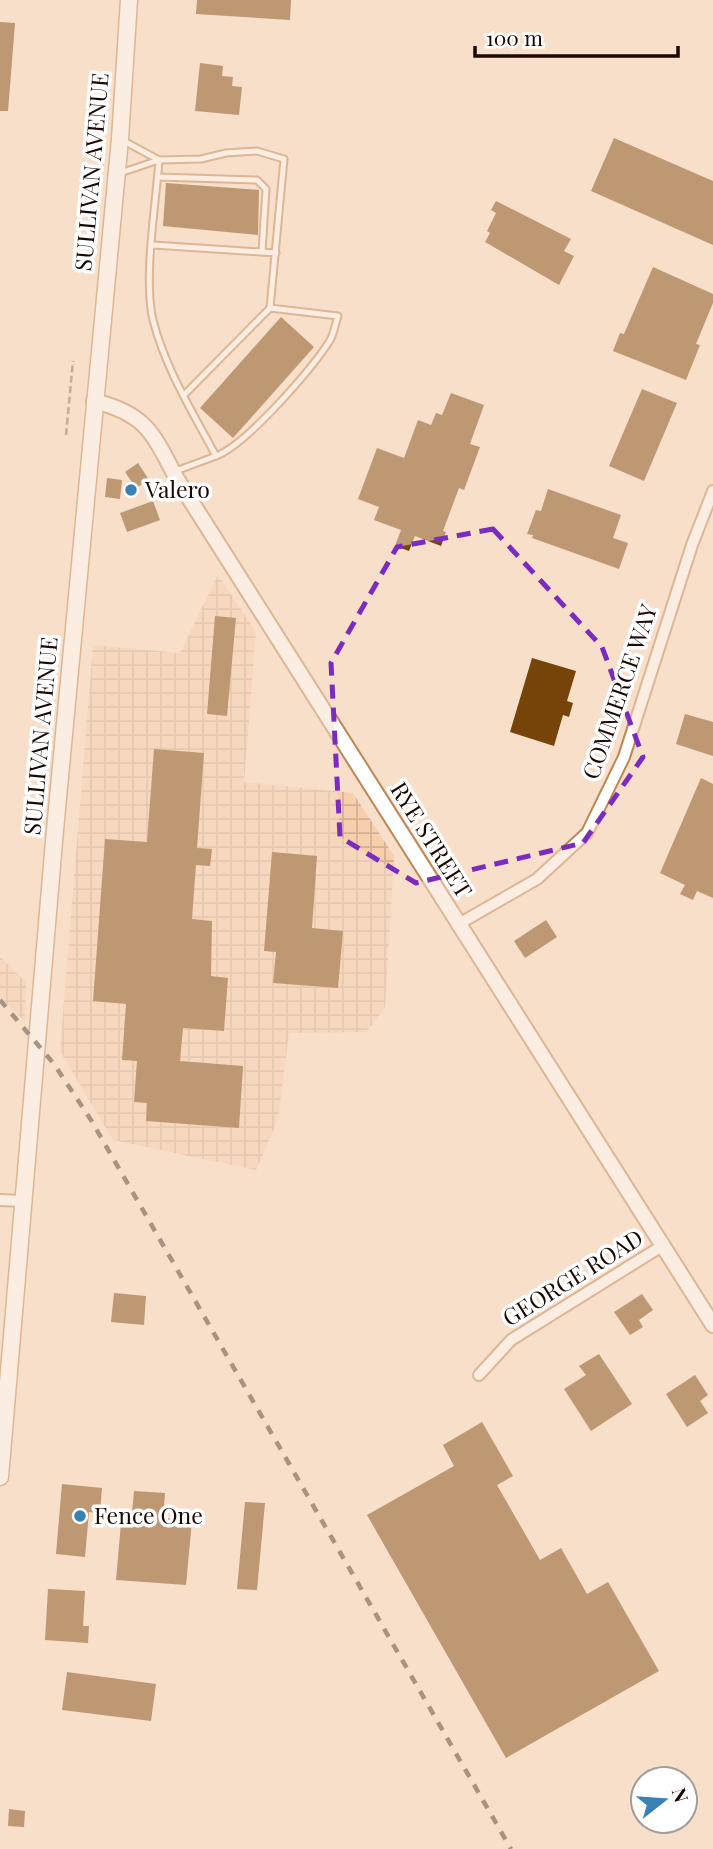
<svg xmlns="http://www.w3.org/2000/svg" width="713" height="1849" font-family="'Playfair Display',serif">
<defs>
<pattern id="industrial-grid" width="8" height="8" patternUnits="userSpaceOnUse" patternTransform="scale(1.75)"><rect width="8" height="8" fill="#f7cfad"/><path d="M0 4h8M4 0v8" fill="none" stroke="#d3b093"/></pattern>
</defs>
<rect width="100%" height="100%" fill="#f7dfca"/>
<g fill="url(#industrial-grid)">
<polygon points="218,575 256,632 244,782 353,793 394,856 385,1008 366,1032 289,1033 278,1119 256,1170 113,1140 60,1051 93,645 180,653"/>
<polygon points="0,957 26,982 25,1021 0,997"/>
</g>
<g fill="#764408">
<polygon points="197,0 291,0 290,20 196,14"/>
<polygon points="0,22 15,23 8,111 0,111"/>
<polygon points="200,63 223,66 222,76 233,77 232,86 242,87 239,115 195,111"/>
<polygon points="614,138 713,181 713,245 591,191"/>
<polygon points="166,183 259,190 258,235 163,226"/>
<polygon points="496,201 571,239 564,251 574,256 559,285 485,242 490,233 487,231 496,213 491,210"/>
<polygon points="653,267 713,294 713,303 696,344 700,345 686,380 613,351 620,333 624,334"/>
<polygon points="281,317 314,347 233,438 200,408"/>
<polygon points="642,389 677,403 644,481 609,466"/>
<polygon points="451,393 484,405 470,444 480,447 464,490 459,488 443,531 446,532 441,546 415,536 409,551 395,546 401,530 374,520 379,507 358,499 377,448 404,458 418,420 431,425 436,413 442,415"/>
<polygon points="138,463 149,480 136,488 125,472"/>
<polygon points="107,478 122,480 120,499 105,497"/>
<polygon points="548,489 621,515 613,538 628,543 619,569 532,538 533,535 527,534 536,510 541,511"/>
<polygon points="153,501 160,520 127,532 120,513"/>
<polygon points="215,616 236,618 227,716 207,714"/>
<polygon points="532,658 576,671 567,701 573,703 569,717 563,715 554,746 510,732"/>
<polygon points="685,714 713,722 713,756 676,744"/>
<polygon points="154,749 204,753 197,848 212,849 210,866 196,865 192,919 212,921 211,976 228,978 224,1031 183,1028 180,1061 243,1066 239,1128 146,1121 147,1103 134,1102 137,1061 122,1060 126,1004 93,1001 105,839 147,842"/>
<polygon points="701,778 713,784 713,898 697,891 693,900 680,894 685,885 660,873"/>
<polygon points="272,852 317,856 312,928 343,931 338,988 273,983 276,952 264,951"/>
<polygon points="546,920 557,937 525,958 514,941"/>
<polygon points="114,1293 146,1296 144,1325 111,1322"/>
<polygon points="642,1294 653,1310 639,1320 643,1327 630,1335 614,1312"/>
<polygon points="599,1354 632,1404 591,1431 564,1389 586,1375 579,1366"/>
<polygon points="695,1375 708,1395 700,1401 708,1413 687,1427 666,1394"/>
<polygon points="482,1422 513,1476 497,1485 540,1560 561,1548 587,1594 608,1582 659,1671 506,1758 367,1515 454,1466 443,1445"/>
<polygon points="62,1484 102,1488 100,1513 89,1512 85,1557 56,1554"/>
<polygon points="134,1491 165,1493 163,1518 192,1520 186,1585 116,1580 121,1523 131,1524"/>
<polygon points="245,1502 265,1503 257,1590 237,1589"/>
<polygon points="48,1589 85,1591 83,1626 89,1626 88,1643 45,1640"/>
<polygon points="67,1672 156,1684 151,1721 62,1710"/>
<polygon points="9,1809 25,1811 24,1827 8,1826"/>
</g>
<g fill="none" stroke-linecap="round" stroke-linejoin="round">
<defs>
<g id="service">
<polyline points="122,140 159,160"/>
<path d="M159,160C156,204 143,279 153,320C165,368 193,413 216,456L173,472"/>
<polyline points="120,173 159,160 201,159 226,153 257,151 284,159 270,308"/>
<polyline points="158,177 257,180 266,189 262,252"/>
<polyline points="153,245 276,253"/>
<path d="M184,395L270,308L338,316C335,324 334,335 329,342C310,371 246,445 216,456"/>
</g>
<g id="minor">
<polyline points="457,925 537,879 587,833 624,757 692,545 713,491"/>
<polyline points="0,1200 23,1201"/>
<polyline points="479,1375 511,1340 662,1246"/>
</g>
<path id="tertiary" d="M94,401C147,414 153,434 177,479L713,1325"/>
<polyline id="secondary" points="0,1477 55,830 120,139 129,0"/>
</defs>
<use href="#service" stroke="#bd8653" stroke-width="9"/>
<use href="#minor" stroke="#bd8653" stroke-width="14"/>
<use href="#tertiary" stroke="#bd8653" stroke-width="18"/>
<use href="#secondary" stroke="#bd8653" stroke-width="19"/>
<polyline stroke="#857062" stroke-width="2.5" stroke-dasharray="7 3.5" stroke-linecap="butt" points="66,435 73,361"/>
<use href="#service" stroke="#fff" stroke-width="5"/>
<use href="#minor" stroke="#fff" stroke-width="10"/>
<use href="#tertiary" stroke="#fff" stroke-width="14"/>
<use href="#secondary" stroke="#fff" stroke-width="16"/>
<polyline stroke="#4a362c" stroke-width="4.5" stroke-dasharray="9 9" stroke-linecap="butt" points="0,1000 54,1064 91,1120 511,1849"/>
</g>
<path d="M0 0H713V1849H0ZM493,529L602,647L643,757L583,843L416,883L340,837L331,663L397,547Z" fill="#f7dfca" fill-opacity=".55" fill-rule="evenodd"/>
<path fill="none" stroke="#7b2cbf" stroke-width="5" stroke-dasharray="14 9" stroke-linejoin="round" d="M493,529L602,647L643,757L583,843L416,883L340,837L331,663L397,547Z"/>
<g fill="#3882b6" stroke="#fff" stroke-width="2.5">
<circle cx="131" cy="490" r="7"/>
<circle cx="80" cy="1516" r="7"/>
</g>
<g text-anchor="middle" stroke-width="7" stroke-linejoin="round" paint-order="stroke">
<g font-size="23" fill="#1a0700" stroke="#fff">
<text transform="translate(92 172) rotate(-85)" y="8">SULLIVAN AVENUE</text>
<text transform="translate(620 692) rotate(-71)" y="8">COMMERCE WAY</text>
<text transform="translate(41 736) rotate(-85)" y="8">SULLIVAN AVENUE</text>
<text transform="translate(431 840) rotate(58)" y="8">RYE STREET</text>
<text transform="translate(573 1278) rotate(-32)" y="8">GEORGE ROAD</text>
</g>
<g font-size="23" fill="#1a0700" stroke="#fff" text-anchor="start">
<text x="145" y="498">Valero</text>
<text x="94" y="1524">Fence One</text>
</g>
</g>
<g transform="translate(664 1800) rotate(73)"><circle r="33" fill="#ffffff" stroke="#a39c99" stroke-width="2"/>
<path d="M0-5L12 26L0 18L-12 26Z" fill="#3882b6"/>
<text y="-10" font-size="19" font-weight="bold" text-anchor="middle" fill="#1a0700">N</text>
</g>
<path d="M475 46v10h203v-10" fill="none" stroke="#1a0700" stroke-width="3.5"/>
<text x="486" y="46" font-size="21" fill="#1a0700" stroke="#ffffff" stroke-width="5" paint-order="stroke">100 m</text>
</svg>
